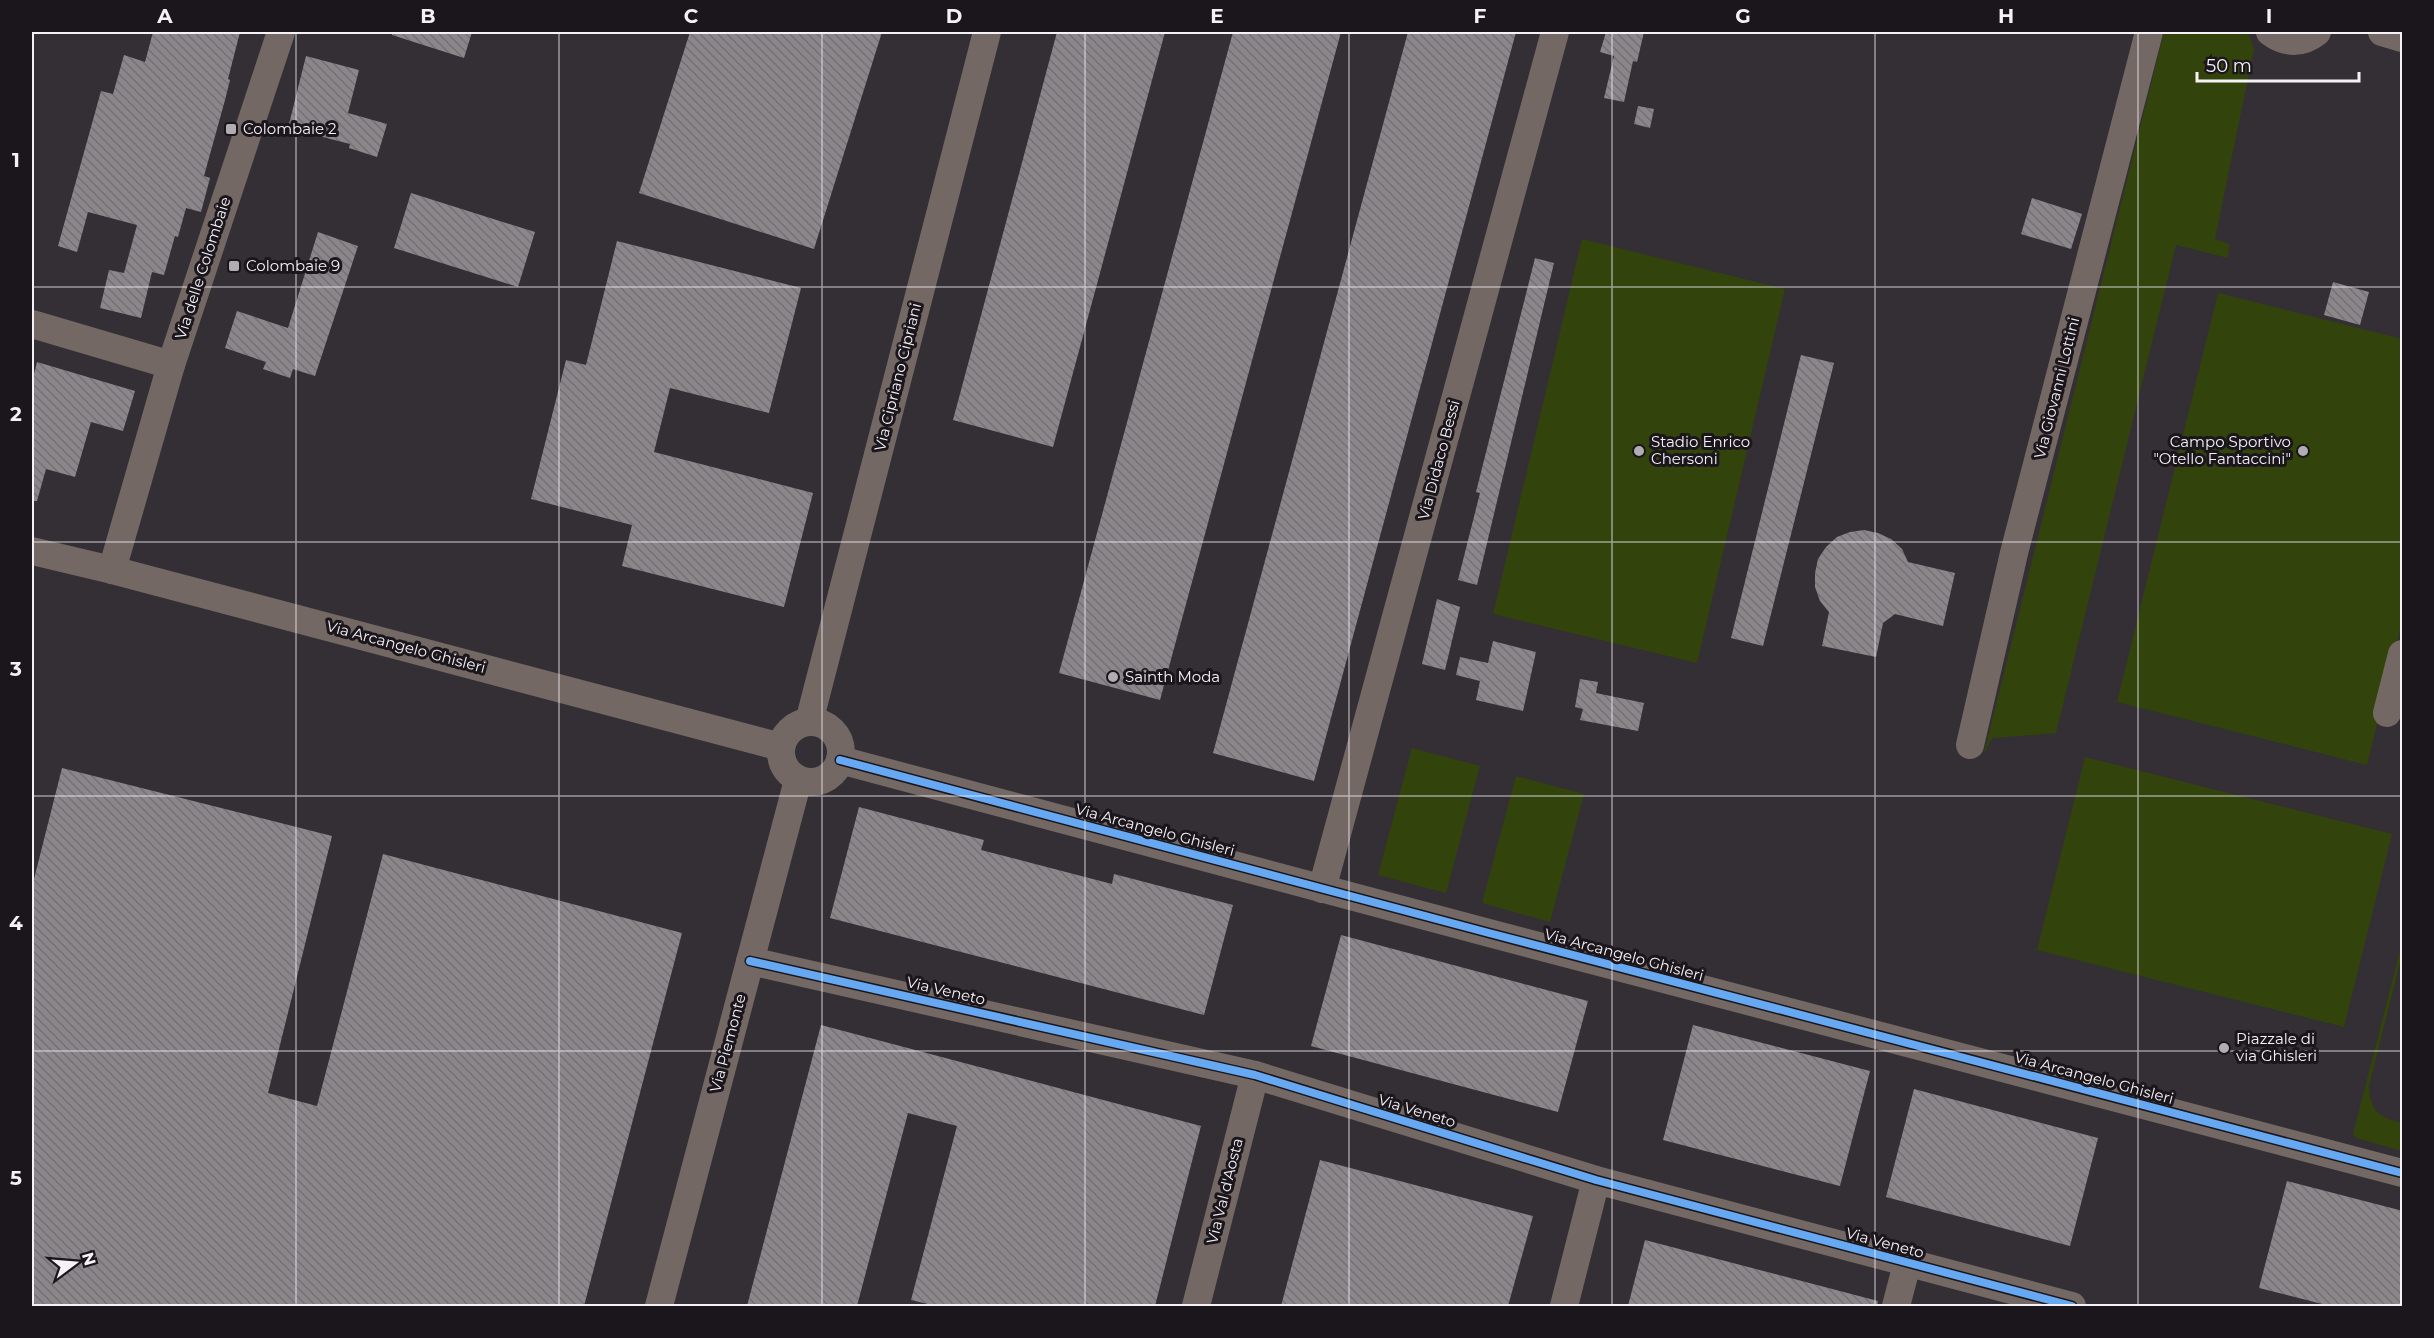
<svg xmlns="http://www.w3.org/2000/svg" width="2434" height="1338" font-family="Montserrat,sans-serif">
<defs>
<pattern id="building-back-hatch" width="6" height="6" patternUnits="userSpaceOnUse" patternTransform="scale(1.5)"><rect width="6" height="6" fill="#8a868a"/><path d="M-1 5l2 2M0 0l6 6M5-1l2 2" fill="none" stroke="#747074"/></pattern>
</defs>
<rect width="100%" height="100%" fill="#332f34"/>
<g fill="#32440c">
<polygon points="2164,32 2248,32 2254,49 2215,239 2229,244 2228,258 2176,245 2056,733 1992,738 1983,757"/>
<polygon points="1582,239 1785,289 1697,663 1493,614"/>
<polygon points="2218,293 2402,339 2402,622 2367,765 2117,702"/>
<polygon points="1412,748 1480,766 1446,893 1378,875"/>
<polygon points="2085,757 2392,834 2344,1027 2037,950"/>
<polygon points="1516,776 1584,794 1550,922 1482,903"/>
<path d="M2402,943V955L2369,1086C2370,1112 2379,1117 2402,1123V1151L2356,1138L2353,1134Z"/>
</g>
<g fill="url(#building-back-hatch)">
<polygon points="153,32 240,32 228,79 230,80 225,100 204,176 210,178 201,212 186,208 178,237 175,236 164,275 152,272 141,318 100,308 109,270 124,273 137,225 88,212 77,252 58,246 101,91 113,94 124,55 145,62"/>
<polygon points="392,32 472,32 464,58 392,35"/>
<polygon points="690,32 882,32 814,249 639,193"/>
<polygon points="1057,32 1165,32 1053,447 953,420"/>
<polygon points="1233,32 1341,32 1160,700 1059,673"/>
<polygon points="1408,32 1516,32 1314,781 1213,753"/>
<polygon points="1606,32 1644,32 1637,62 1633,61 1624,102 1604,98 1614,56 1600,52"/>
<polygon points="306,56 359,70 348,113 387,124 377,157 349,148 350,144 288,128"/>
<polygon points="1638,106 1654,109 1650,128 1634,124"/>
<polygon points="411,193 535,232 518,287 394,248"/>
<polygon points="2032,198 2082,214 2071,249 2021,234"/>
<polygon points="318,232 358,246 315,376 293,369 290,378 263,369 266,362 225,348 237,311 288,328"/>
<polygon points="617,241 801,288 769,413 670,388 654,452 813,493 784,607 622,566 632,525 531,499 566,360 586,365"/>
<polygon points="1535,258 1554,263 1477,585 1458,580 1480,493 1476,492"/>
<polygon points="2333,282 2369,292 2360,325 2324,315"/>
<polygon points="1801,355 1834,363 1763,646 1731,638"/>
<polygon points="37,362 135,391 123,431 91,422 75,477 46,469 37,501 32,501 32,382"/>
<polygon points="1864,530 1878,533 1891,539 1902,549 1908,562 1955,573 1943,626 1895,614 1883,623 1876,657 1822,646 1829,612 1820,601 1815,587 1815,573 1818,559 1826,547 1837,537 1850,532"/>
<polygon points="1437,599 1460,607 1445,670 1422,664"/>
<polygon points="1493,641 1536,652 1523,711 1476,700 1480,681 1456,675 1460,657 1488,663"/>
<polygon points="1580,679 1598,682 1596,693 1644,703 1638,731 1580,720 1583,709 1575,707"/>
<polygon points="62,768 332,836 268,1093 317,1106 383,854 682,933 584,1306 32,1306 32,887"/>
<polygon points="859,807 984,840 981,850 1112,884 1114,874 1233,905 1204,1015 830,918"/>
<polygon points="1341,935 1588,1001 1558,1112 1311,1046"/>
<polygon points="821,1025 1201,1126 1155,1306 936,1306 911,1300 957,1126 908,1113 857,1306 747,1306"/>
<polygon points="1693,1025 1870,1071 1840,1186 1663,1140"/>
<polygon points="1914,1089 2098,1138 2070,1246 1886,1197"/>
<polygon points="1320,1160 1533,1216 1508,1306 1281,1306"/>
<polygon points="2287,1181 2403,1211 2403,1306 2330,1306 2259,1288"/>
<polygon points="1645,1240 1878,1301 1877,1306 1628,1306"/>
</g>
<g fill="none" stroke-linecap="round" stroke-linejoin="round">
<g stroke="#746865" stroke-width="28">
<path d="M2270,32C2286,44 2302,44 2317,32"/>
<polyline points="2382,32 2402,38"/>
<polyline points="32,324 171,365"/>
<polyline points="32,551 112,570 781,747"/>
<polyline points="112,570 171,365 281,32"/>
<polyline points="2387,713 2402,654"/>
<circle cx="811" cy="752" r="30"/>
<polyline points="809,722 987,32"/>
<polyline points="1970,745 2014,553 2149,32"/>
<polyline points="840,760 1489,933 2402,1173"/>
<polyline points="1322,889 1555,32"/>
<polyline points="750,961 1255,1075 1596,1180 2072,1306"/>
<polyline points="659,1306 798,780"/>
<polyline points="1196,1306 1255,1075"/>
<polyline points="1564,1306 1596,1180"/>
<polyline points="1896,1306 1907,1264"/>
</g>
<defs>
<g id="cycleway">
<polyline points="840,760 1489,933 2402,1173"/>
<polyline points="750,961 1255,1075 1596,1180 2072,1306"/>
</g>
</defs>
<use href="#cycleway" stroke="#1a161b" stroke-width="11"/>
<use href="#cycleway" stroke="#66a8f1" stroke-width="8"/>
</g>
<path fill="none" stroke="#f6f1f7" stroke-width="1.5" stroke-opacity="0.55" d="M296,32V1306M559,32V1306M822,32V1306M1085,32V1306M1349,32V1306M1612,32V1306M1875,32V1306M2138,32V1306M32,287H2402M32,542H2402M32,796H2402M32,1051H2402"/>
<g fill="#b2adb3" stroke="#1a161b" stroke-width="2">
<rect x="225" y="123" width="12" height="12" rx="3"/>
<rect x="228" y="260" width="12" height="12" rx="3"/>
<circle cx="1639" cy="451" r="6"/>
<circle cx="2303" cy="451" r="6"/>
<circle cx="1113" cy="677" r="6"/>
<circle cx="2224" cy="1048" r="6"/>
</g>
<g text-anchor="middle" stroke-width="6" stroke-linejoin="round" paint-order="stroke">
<g font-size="15" fill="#f6f1f7" stroke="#1a161b" text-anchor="start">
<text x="243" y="134">Colombaie 2</text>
<text x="246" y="271">Colombaie 9</text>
<text x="1651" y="447">Stadio Enrico<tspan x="1651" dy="17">Chersoni</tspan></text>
<text x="2291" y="447" text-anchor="end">Campo Sportivo<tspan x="2291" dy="17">"Otello Fantaccini"</tspan></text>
<text x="1125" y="682">Sainth Moda</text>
<text x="2236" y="1044">Piazzale di<tspan x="2236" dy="17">via Ghisleri</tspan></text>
</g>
<g font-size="15" fill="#f6f1f7" stroke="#1a161b">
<text transform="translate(203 268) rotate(-72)" y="5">Via delle Colombaie</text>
<text transform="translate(898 377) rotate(-76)" y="5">Via Cipriano Cipriani</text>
<text transform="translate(2057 388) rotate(-76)" y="5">Via Giovanni Lottini</text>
<text transform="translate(1439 460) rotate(-75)" y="5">Via Didaco Bessi</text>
<text transform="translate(406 647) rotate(15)" y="5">Via Arcangelo Ghisleri</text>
<text transform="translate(1155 830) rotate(15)" y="5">Via Arcangelo Ghisleri</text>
<text transform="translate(1624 955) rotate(15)" y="5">Via Arcangelo Ghisleri</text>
<text transform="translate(946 991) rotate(13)" y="5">Via Veneto</text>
<text transform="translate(728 1043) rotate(-75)" y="5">Via Piemonte</text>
<text transform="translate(2094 1078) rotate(15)" y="5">Via Arcangelo Ghisleri</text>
<text transform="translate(1417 1111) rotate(17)" y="5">Via Veneto</text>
<text transform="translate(1225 1191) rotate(-76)" y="5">Via Val d'Aosta</text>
<text transform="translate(1885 1243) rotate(15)" y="5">Via Veneto</text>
</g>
</g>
<rect width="2434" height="1338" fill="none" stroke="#1a161b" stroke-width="66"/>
<g transform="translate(75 1263) rotate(74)" stroke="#1a161b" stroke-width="4.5" paint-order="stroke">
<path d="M0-4.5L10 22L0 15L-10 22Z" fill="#f6f1f7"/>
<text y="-9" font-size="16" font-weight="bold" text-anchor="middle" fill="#f6f1f7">N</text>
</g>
<path d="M2197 72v9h162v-9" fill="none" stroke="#f6f1f7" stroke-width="3"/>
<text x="2206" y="72" font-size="18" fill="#f6f1f7" stroke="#1a161b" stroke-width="4.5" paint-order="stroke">50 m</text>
<rect x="33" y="33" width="2368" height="1272" fill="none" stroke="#f6f1f7" stroke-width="2"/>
<g font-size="20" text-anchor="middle" font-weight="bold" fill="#f6f1f7">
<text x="165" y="23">A</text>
<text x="428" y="23">B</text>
<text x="691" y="23">C</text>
<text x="954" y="23">D</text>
<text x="1217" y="23">E</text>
<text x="1480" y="23">F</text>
<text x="1743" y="23">G</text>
<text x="2006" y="23">H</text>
<text x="2269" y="23">I</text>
<text x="16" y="167">1</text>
<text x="16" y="421">2</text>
<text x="16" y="676">3</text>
<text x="16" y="930">4</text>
<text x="16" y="1185">5</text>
</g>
</svg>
